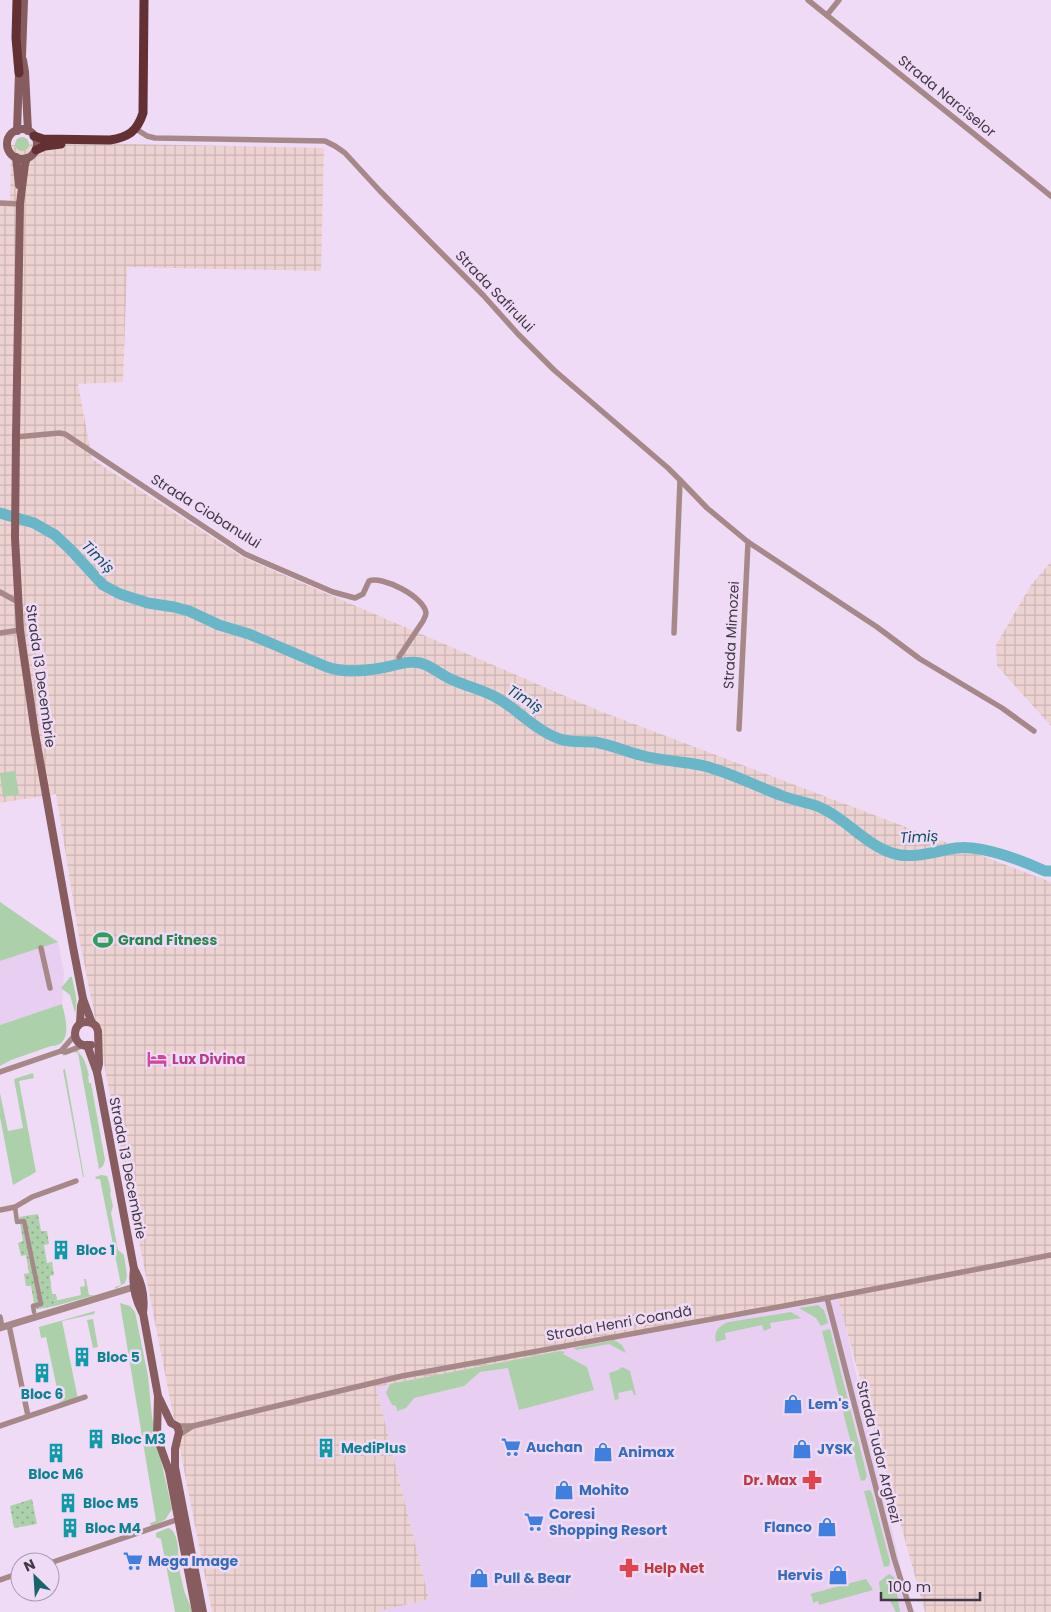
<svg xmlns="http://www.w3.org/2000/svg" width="1051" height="1612" font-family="Poppins,sans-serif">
<defs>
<pattern id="industrial-grid" width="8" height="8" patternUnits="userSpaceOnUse" patternTransform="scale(1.25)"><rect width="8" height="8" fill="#edd2d2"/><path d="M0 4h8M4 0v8" fill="none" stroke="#ccb5b6"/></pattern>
<pattern id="park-dots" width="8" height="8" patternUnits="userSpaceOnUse" patternTransform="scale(1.25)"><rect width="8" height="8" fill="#acd0aa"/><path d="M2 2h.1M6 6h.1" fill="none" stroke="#8eaa8c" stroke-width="1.8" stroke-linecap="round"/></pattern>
</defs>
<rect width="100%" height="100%" fill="#f0dbf7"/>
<g fill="#e8cef1">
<polygon points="58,942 64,973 62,1004 0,1025 0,961"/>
<polygon points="838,1295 911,1612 376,1612 429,1598 376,1387"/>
</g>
<g fill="url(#industrial-grid)">
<polygon points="83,143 324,148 321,271 127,267 123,382 78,384 92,459 242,557 600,711 1051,882 1051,1612 925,1612 837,1296 376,1387 429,1599 376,1612 212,1612 79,937 56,794 0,803 0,201 10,201 11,145"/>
<polygon points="1051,562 1051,726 997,666 996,645 1031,585"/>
</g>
<g fill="#acd0aa">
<circle cx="22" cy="144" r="7"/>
<polygon points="15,771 19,794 3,797 0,773"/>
<polygon points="0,902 58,942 0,961"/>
<path d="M70,977H72C74,989 79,1001 75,1013L70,995L61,988Z"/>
<path d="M62,1004C66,1019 73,1046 51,1046L11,1060L0,1066V1025Z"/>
<path d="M73,1050L79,1051L78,1052C85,1058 87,1067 89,1076H88L89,1083H91L105,1160L103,1166L99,1169L78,1053L73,1052L63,1056V1054Z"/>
<polygon points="65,1069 84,1177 83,1177 63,1070"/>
<polygon points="33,1073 34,1078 19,1081 36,1172 13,1185 0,1117 0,1093 8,1131 23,1128 14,1079"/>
<polygon points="101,1175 107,1176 109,1182 111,1192 110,1193 113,1206 111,1213 118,1250 124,1255 127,1276 125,1283 115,1289 115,1287 121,1285 100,1179 96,1179 95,1177"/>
<polygon points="84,1279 86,1279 89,1295 95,1295 55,1306 54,1301 81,1295 80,1287 85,1286"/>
<polygon points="120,1303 130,1306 135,1312 148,1376 152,1417 158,1447 172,1509 165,1520 151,1526 150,1523 156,1521"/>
<polygon points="818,1305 824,1310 828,1323 821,1326 816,1318 799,1308"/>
<polygon points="95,1311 94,1314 62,1321 78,1399 60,1403 46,1337 41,1338 39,1327"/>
<path d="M791,1312L801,1318L770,1323L771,1328L764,1331L762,1325L725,1333L726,1339L716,1342C713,1331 720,1325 729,1322Z"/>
<polygon points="93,1319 98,1347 93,1348 87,1320"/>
<polygon points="830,1329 867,1476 865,1480 861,1481 822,1331"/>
<polygon points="614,1340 622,1345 626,1353 609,1344 576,1350 574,1348"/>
<polygon points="560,1351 565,1352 563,1354 587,1367 594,1390 519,1410 508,1368 480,1372 464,1386 414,1398 406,1408 397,1411 396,1406 392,1405 386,1393 390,1384"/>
<polygon points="622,1367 630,1371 636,1395 634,1395 632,1390 618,1393 619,1399 615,1400 609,1373 618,1370"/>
<polygon points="870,1490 872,1493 890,1562 889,1566 884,1567 864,1491"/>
<path d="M168,1528L171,1529C179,1537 178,1551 179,1563C179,1571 182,1581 184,1590C186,1598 191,1604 192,1612H175L161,1539L156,1537V1533Z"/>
<polygon points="889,1574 894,1577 900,1612 896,1612 890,1601 881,1600 879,1582"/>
<polygon points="866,1579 873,1590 819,1605 818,1601 813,1603 812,1597 810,1594"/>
</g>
<g fill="url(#park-dots)">
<polygon points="38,1214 41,1231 47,1231 49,1244 44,1245 47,1263 52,1262 54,1275 50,1276 52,1294 56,1294 57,1300 54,1301 55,1306 32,1310 31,1304 34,1303 31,1286 26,1286 24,1274 29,1273 26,1255 21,1256 18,1243 23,1241 19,1217"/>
<polygon points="32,1499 37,1524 14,1528 10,1506"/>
</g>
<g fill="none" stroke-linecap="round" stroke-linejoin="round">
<path stroke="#69b6c9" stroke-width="11" d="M0,513L34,523L55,535L71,550L103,585L120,594L148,603L174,607L189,611L219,625L249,634L327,667C344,673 363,671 381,668C395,666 412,658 426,665C435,669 443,676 453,680C468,687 485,690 499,699C519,711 538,732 560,739C571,743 584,741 595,742C611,745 625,751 640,755C660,761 680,761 700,765C728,771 753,785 780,795C792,800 805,802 817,806C845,817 864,844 892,853C911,860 937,851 956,848C980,844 1023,861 1045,871H1051"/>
<polyline stroke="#a68888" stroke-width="4.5" points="15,1207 17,1222 24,1221 41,1304 33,1306 34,1312"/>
<g stroke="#a68888" stroke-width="5.5">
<polyline points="808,0 1051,196"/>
<polyline points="827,15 839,0"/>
<polyline points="136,129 147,136 155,138 325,141 335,146 345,153 380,191 483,295 518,334 554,370 668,468 680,480 674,633"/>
<polyline points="0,203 20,204"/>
<path d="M16,437L59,433L65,434L245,554L333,592L355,598L363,594L369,581C381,575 425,597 426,613C426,615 424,619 423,621L399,657"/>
<polyline points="680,480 707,508 748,542 877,627 920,659 1002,708 1034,731"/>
<polyline points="0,592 18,602"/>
<polyline points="0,633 20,630"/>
<polyline points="739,729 748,542"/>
<polyline points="41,948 50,988"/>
<polyline points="61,1051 75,1035"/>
<polyline points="0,1072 61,1051 66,1052 84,1045"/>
<polyline points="0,1210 15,1207 32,1197 76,1181"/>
<polyline points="827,1298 894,1558 911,1612"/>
<polyline points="0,1317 2,1327"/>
<polyline points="9,1325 28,1416"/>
<polyline points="0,1426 85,1397"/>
<polyline points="177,1426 193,1426 402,1376 827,1298 1051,1255"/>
<polyline points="179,1435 193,1426"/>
<polyline points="50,1563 179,1519"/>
<polyline points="0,1580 20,1573"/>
</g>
<polyline stroke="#a68888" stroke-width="7" points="0,1328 134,1287"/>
<g stroke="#865c5e" stroke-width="8">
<polyline points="23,60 25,72 28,131"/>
<circle cx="22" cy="144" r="15"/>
<polyline points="17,131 19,73 22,56 24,0"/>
<polyline points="16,157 19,185"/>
<polyline points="27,158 25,164 20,204 16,437 15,538 20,630 35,733 73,947 83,999 92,1023 96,1026 98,1031 99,1064 97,1072"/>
<polyline points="80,1023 81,1006 83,999"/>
<path d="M87,1045L97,1072L134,1269C142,1282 145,1297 143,1313L158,1396L157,1437L169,1471L196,1612"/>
<path d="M91,1045C69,1050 70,1016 92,1023"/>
<path d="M134,1269C132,1284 135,1299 142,1312"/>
<polyline points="159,1398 171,1423 177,1426 179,1432 175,1449 175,1467 203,1612"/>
</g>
<g stroke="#633034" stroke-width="9">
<polyline points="17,0 16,38 19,73"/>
<path d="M34,136L43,139L110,140C128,137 137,132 143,113L144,0"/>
<polyline points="36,150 45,146 61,144"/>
</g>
</g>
<defs>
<symbol id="stadium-bare" viewBox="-9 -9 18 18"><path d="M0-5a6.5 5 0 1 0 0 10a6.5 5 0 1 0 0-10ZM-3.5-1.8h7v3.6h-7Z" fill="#2e9e5b" stroke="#f0dbf7" stroke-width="2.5" paint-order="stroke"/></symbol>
<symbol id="hotel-bare" viewBox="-9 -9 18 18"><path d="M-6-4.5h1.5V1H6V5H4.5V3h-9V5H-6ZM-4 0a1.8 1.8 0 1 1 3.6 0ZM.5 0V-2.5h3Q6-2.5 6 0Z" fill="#d1479c" stroke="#f0dbf7" stroke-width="2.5" paint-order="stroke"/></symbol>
<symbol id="building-bare" viewBox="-9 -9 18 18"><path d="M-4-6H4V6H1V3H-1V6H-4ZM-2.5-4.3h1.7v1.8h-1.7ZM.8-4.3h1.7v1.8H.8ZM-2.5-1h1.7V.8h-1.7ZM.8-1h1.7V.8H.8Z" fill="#0f9aa8" stroke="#f0dbf7" stroke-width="2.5" paint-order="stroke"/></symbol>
<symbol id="shop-bare" viewBox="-9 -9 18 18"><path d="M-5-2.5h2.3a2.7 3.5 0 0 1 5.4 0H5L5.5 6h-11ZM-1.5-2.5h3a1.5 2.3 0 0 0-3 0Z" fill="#3f7fe0" stroke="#f0dbf7" stroke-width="2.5" paint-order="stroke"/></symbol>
<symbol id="supermarket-bare" viewBox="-9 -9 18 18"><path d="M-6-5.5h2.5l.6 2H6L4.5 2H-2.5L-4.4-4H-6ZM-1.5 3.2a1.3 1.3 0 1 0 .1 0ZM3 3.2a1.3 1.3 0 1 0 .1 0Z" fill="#3f7fe0" stroke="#f0dbf7" stroke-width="2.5" paint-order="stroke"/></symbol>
<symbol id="pharmacy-bare" viewBox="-9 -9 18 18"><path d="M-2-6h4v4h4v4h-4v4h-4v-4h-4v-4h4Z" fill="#e0444e" stroke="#f0dbf7" stroke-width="2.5" paint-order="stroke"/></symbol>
</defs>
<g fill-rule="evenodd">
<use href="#stadium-bare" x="89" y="926" width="28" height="28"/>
<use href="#hotel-bare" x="143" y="1045" width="28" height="28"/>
<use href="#building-bare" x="47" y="1236" width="28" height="28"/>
<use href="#building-bare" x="68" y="1343" width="28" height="28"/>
<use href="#building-bare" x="28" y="1359" width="28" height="28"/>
<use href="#shop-bare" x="779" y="1390" width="28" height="28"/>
<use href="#building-bare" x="82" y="1425" width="28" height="28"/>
<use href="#supermarket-bare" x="497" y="1433" width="28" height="28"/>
<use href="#building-bare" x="312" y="1434" width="28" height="28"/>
<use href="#shop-bare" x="788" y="1435" width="28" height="28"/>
<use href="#shop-bare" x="589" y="1438" width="28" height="28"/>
<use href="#building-bare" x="42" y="1439" width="28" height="28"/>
<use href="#pharmacy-bare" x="798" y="1466" width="28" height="28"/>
<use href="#shop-bare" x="550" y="1476" width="28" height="28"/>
<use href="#building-bare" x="54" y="1489" width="28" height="28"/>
<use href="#supermarket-bare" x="520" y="1508" width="28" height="28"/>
<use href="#shop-bare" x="813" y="1513" width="28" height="28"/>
<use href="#building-bare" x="56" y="1514" width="28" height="28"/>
<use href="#supermarket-bare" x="119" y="1547" width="28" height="28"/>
<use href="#pharmacy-bare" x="615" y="1554" width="28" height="28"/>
<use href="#shop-bare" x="824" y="1561" width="28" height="28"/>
<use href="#shop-bare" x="465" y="1564" width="28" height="28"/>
</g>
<g text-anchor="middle" stroke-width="5" stroke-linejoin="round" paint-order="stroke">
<g font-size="14" fill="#413844" stroke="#f0dbf7">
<text transform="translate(947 96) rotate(39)" y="5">Strada Narciselor</text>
<text transform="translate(495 291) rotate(46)" y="5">Strada Safirului</text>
<text transform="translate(206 511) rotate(32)" y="5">Strada Ciobanului</text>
<text transform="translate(731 635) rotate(-87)" y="5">Strada Mimozei</text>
<text transform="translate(41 676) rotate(82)" y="5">Strada 13 Decembrie</text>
<text transform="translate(128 1168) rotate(79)" y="5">Strada 13 Decembrie</text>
<text transform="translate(619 1323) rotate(-10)" y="5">Strada Henri Coandă</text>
<text transform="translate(879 1452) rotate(76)" y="5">Strada Tudor Arghezi</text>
</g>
<g font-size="14" font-weight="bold" fill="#27864d" stroke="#f0dbf7" text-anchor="start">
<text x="118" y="945">Grand Fitness</text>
</g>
<g font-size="14" font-weight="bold" fill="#b23c85" stroke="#f0dbf7" text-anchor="start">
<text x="172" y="1064">Lux Divina</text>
</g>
<g font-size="14" font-weight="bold" fill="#0d838f" stroke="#f0dbf7" text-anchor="start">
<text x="76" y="1255">Bloc 1</text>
<text x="97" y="1362">Bloc 5</text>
<text x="42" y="1399" text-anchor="middle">Bloc 6</text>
<text x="111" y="1444">Bloc M3</text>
<text x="341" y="1453">MediPlus</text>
<text x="56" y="1479" text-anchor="middle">Bloc M6</text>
<text x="83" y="1508">Bloc M5</text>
<text x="85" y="1533">Bloc M4</text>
</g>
<g font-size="14" font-weight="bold" fill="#366cbe" stroke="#f0dbf7" text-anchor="start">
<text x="808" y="1409">Lem's</text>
<text x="526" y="1452">Auchan</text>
<text x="817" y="1454">JYSK</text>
<text x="618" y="1457">Animax</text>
<text x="579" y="1495">Mohito</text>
<text x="549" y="1519">Coresi<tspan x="549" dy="16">Shopping Resort</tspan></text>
<text x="812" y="1532" text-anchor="end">Flanco</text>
<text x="148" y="1566">Mega Image</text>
<text x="823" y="1580" text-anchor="end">Hervis</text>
<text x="494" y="1583">Pull &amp; Bear</text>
</g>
<g font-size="14" font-weight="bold" fill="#be3a42" stroke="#f0dbf7" text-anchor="end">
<text x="797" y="1485">Dr. Max</text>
<text x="644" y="1573" text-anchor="start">Help Net</text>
</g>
<g font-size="15" font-style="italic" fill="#0c515e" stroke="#f0dbf7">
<text transform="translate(98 557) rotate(45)" y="5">Timiș</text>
<text transform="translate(525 699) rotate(32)" y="5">Timiș</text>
<text transform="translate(919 837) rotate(-3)" y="5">Timiș</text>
</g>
</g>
<g transform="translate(35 1577) rotate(335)"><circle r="24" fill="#f0dbf7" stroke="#aa9aaf"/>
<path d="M0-4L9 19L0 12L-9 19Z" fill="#17656c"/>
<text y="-8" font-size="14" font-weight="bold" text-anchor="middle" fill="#413844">N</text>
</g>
<path d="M881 1592v8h99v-8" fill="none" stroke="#413844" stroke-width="2.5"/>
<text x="888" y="1592" font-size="15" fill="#413844" stroke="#f0dbf7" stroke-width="4" paint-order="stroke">100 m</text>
</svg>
